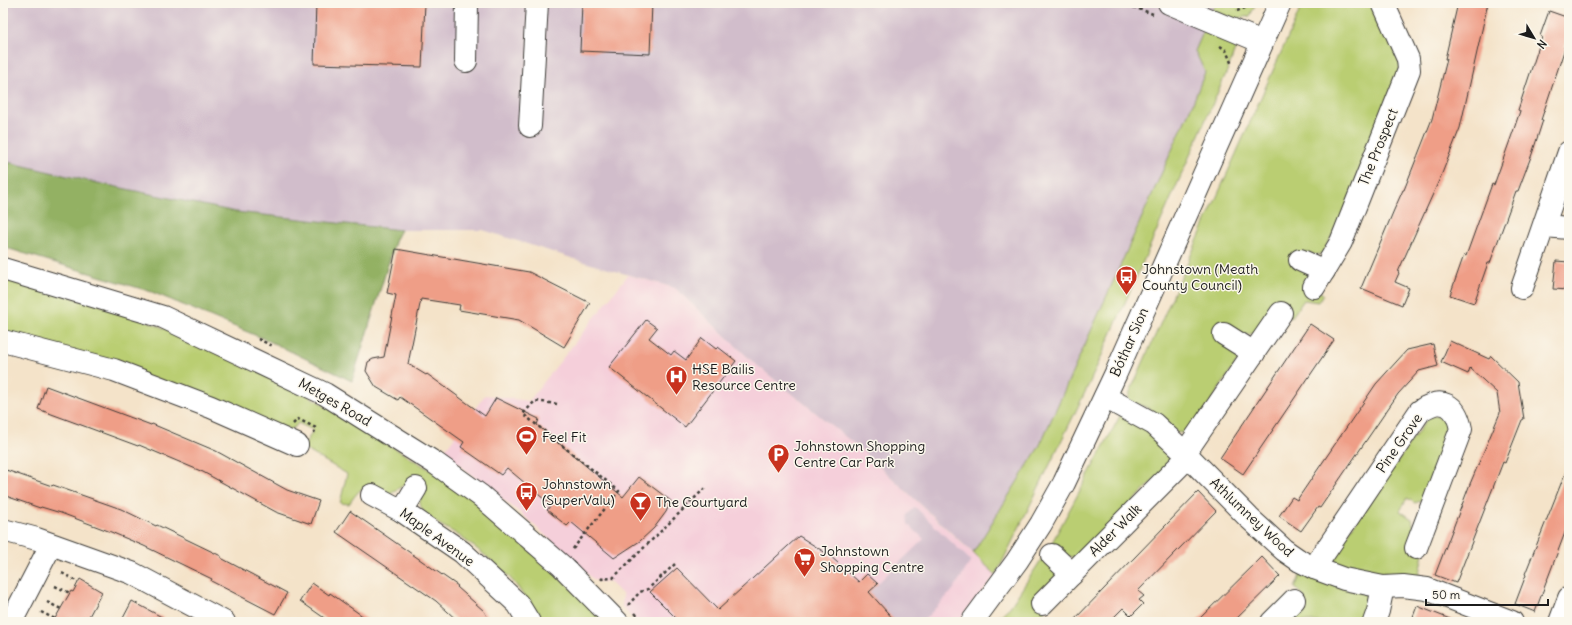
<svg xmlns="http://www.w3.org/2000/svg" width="1572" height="625" font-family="Delius,sans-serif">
<rect width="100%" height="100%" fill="#fbf7ec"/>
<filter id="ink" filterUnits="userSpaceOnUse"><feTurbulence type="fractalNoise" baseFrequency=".025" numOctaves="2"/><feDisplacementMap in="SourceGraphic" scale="8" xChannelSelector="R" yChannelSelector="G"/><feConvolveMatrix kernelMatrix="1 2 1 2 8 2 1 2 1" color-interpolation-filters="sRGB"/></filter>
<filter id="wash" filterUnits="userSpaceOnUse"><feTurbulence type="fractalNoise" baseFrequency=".012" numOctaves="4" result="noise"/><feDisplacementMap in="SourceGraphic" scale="16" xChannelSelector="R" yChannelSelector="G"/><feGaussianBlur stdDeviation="0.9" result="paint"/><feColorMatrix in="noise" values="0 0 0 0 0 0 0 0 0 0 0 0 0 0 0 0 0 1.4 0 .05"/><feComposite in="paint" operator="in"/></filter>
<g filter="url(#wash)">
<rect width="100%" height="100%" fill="#f4e3c9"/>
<polygon fill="#f5cfda" points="628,275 675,288 753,362 863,451 996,575 957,622 636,622 622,607 623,595 609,581 604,583 594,580 523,515 451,459 445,450 485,395 529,401"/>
<g fill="#d1bdcb">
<polygon points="3,3 1216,3 1195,51 1205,72 1193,103 1039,447 973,553 863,451 753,362 675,288 584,262 483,230 401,230 236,212 93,182 3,161"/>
<polygon points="915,507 971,561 953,590 922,622 896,622 869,592 924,539 908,524 907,515"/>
</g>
<g fill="#bace72" stroke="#6b7547">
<polygon points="1216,3 1256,3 1250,16 1233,19 1212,10"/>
<path d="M1303,3H1376L1401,66L1345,210L1323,253L1315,255L1307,252L1306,271L1308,279V285L1323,294L1319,302L1304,300L1291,318L1277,309C1265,322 1260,337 1241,334L1237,353L1239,359L1190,433C1167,435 1165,419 1148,408C1142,404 1134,405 1128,400L1130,392Z"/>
<polygon points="1205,28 1226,39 1236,47 1228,69 1090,382 996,575 973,553 1039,447 1193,103 1205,72 1195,51"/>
<path d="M3,277L136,316L288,383L463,490L609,622H538C530,608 522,590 510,578C495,562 476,548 458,535C445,526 417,517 420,498L409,482L389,494C366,485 364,482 349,504L340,503L347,474L303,448L313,430L298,423L295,427L289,430L3,333Z"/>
<polygon points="1121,414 1134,420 1167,447 1171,455 1168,466 1082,554 1073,557 1067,556 1058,572 1040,622 993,622 1010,607 1049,548"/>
<polygon points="1429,416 1438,416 1447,420 1449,430 1426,495 1421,501 1415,503 1407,498 1400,511 1412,519 1414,529 1423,554 1418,579 1388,578 1339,568 1334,562 1333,555"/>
<polygon points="1302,571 1366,594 1370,601 1365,622 1295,622 1293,618 1294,611 1305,598 1295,588"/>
</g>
<polygon fill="#93b164" stroke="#586640" points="3,161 93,182 236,212 401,230 396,239 352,381 269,341 152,292 3,247"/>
<g id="blocks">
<g fill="#ef9e87">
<polygon points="316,3 425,3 422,67 314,64"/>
<polygon points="582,3 652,3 650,54 580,51"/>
<polygon points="1458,3 1488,3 1460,128 1441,176 1398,272 1399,273 1395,282 1409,288 1402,305 1361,288 1394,210 1403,190 1404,190 1432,119 1447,59 1445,59"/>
<polygon points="1549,11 1569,18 1569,32 1564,48 1565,48 1541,120 1543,120 1532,154 1518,191 1516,191 1490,263 1488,263 1474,303 1450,295 1464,255 1466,256 1492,184 1494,185 1514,129 1520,111 1518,110 1542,37 1540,36"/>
<polygon points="396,249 529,272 590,303 564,347 519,320 459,310 460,305 421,299 408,364 426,375 427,374 485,416 496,398 539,419 537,425 623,497 639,477 671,501 666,512 654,528 640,541 614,558 571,522 567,526 547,510 551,505 507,468 501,475 461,447 464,442 400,397 398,400 376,387 366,371 368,362 373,359 384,357 396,295 387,293"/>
<polygon points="1556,261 1569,262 1569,290 1553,289"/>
<polygon points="646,320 657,328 649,338 671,355 674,351 686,360 702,338 716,349 718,347 736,361 685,427 609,367"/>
<polygon points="1310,324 1334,340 1243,474 1220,458"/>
<polygon points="1450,341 1489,359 1491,356 1518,382 1524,419 1522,420 1505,463 1503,462 1456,583 1435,575 1470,484 1500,413 1497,393 1470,368 1468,374 1441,362"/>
<polygon points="1433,344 1438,366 1419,371 1398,394 1320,508 1318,507 1301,531 1279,516 1292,497 1297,500 1376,384 1386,373 1407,350"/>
<polygon points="46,386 151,425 152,424 216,451 287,490 319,501 311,524 276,512 203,472 139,445 138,446 38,409"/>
<polygon points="1568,466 1569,522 1535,612 1515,604 1526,575 1525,574"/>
<polygon points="6,470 52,486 53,485 121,509 156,526 157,525 221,556 221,558 287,593 275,614 211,581 212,579 144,546 111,532 61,513 41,507 40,508 3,495 3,471 6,472"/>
<polygon points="1198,492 1216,511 1138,591 1144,596 1139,600 1143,604 1131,616 1123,608 1109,622 1072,622"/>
<polygon points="350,511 458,586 457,587 484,611 490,622 459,622 436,601 336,532"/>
<polygon points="799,536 829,555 859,582 867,574 878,584 869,592 896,622 680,622 650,592 677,568 718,610"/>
<polygon points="1262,557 1280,576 1233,622 1196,622"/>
<polygon points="80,579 102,592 86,622 53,622 71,591 73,592"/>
<polygon points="312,583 329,595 330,593 371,622 330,622 300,601"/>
<polygon points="132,601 171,622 121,622"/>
<polygon points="1417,606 1455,621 1455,622 1411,622"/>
</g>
</g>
</g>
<g filter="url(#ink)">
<use href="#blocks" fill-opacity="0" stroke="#3c3a36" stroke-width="1"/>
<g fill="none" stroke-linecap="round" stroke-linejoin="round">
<defs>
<g id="minor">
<polyline points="1169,3 1262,42"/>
<polyline points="466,61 467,3"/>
<polyline points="530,126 537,3"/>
<polyline points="1544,226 1569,228"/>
<polyline points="1300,260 1324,271"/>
<polyline points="3,269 163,317 325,394 435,463 481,496 562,566 617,622"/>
<polyline points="1314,287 1341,242 1409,70 1408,59 1383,3"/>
<polyline points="1522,288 1569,152"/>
<polyline points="1224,334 1254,353"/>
<polyline points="3,341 114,370 211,407 297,445"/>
<polyline points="1105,397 1154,424 1185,453 1249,518 1284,550 1300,561 1314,568 1344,579 1383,587 1403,586 1427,589 1512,622"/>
<polyline points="1185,453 1281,313"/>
<polyline points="372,495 402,511 462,552 518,604 529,622"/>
<polyline points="402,511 416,488"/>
<polyline points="3,530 37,539 132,573 224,622"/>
<polyline points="1052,555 1072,574"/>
<path d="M1314,568L1420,411C1442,396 1456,404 1461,429L1416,548"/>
<polyline points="1042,604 1189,456"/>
<polyline points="11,622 51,545"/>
<polyline points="972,622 1017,561 1041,524 1064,483 1116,373 1280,3"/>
<polyline points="1272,622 1294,600"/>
<polyline points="1374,622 1378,611 1383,587"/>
<polyline points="1560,622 1569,598"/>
</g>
</defs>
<use href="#minor" stroke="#3c3a36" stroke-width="24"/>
<g stroke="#3c3a36" stroke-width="2.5" stroke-dasharray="3 3" stroke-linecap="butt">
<polyline points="1122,3 1153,14"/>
<polyline points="1237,11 1258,3"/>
<polyline points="1220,46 1226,50 1232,65"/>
<polyline points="258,339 273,346"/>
<polyline points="557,404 535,401 523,414 619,491 572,550"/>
<polyline points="293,424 298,419 316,428 313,435"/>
<polyline points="62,573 78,582"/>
<polyline points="601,578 602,579 613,578 705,488"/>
<polyline points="55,586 70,593"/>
<polyline points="47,602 61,609"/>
<polyline points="628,605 640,592 648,589 675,564"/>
<polyline points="41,612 55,619"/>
<polyline points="635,613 643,622"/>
</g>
<use href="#minor" stroke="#fff" stroke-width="22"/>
</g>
</g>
<defs>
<symbol id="bus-pin" viewBox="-11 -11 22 30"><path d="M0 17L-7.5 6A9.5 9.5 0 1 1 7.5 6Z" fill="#c8321e" stroke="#fbf7ec"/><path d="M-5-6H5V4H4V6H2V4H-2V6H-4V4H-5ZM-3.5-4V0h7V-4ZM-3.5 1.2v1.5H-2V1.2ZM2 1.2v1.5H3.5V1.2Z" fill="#fff"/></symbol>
<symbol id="hospital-pin" viewBox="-11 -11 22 30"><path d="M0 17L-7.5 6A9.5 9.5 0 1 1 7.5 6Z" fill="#c8321e" stroke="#fbf7ec"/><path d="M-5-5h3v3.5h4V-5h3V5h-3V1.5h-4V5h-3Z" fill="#fff"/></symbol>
<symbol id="stadium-pin" viewBox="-11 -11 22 30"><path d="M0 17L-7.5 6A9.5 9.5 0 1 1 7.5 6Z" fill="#c8321e" stroke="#fbf7ec"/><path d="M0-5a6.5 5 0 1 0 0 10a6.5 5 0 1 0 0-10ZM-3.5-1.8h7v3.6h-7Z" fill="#fff"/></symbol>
<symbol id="parking-pin" viewBox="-11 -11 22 30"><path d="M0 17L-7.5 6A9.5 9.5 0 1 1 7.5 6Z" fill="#c8321e" stroke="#fbf7ec"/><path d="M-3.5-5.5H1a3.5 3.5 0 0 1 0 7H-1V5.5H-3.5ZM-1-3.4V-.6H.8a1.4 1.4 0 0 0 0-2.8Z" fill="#fff"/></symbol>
<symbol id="bar-pin" viewBox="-11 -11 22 30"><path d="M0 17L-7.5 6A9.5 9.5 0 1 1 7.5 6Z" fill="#c8321e" stroke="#fbf7ec"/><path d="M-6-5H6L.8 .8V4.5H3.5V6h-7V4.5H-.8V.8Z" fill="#fff"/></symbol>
<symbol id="supermarket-pin" viewBox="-11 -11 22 30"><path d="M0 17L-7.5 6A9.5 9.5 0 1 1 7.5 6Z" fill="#c8321e" stroke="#fbf7ec"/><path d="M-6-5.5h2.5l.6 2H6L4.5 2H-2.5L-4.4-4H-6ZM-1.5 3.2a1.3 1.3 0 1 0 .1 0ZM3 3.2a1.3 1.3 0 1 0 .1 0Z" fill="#fff"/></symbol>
</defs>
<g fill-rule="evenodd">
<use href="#bus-pin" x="1114" y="264" width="25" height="34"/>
<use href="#hospital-pin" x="664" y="364" width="25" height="34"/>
<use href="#stadium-pin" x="514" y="424" width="25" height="34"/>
<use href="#parking-pin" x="766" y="442" width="25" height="34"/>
<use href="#bus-pin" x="514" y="480" width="25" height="34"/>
<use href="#bar-pin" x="628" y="490" width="25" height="34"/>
<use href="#supermarket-pin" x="792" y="546" width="25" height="34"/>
</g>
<g text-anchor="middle" stroke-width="3" stroke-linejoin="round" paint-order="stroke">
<g font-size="14" fill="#1c1c1c" stroke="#fbf7ec">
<text transform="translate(1378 147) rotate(-68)" y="5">The Prospect</text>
<text transform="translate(1129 342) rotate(-66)" y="5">Bóthar Sion</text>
<text transform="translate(335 402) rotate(30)" y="5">Metges Road</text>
<text transform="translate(1399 443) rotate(-55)" y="5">Pine Grove</text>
<text transform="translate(1252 517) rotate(43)" y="5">Athlumney Wood</text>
<text transform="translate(1115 530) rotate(-45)" y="5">Alder Walk</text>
<text transform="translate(437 537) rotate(36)" y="5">Maple Avenue</text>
</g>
<g font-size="14" fill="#1c1c1c" stroke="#fbf7ec" text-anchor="start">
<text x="1142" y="274">Johnstown (Meath<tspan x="1142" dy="16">County Council)</tspan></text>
<text x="692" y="374">HSE Bailis<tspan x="692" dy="16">Resource Centre</tspan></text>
<text x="542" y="442">Feel Fit</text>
<text x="794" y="451">Johnstown Shopping<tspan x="794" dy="16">Centre Car Park</tspan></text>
<text x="542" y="489">Johnstown<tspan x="542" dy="16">(SuperValu)</tspan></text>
<text x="656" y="507">The Courtyard</text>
<text x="820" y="556">Johnstown<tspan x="820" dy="16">Shopping Centre</tspan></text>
</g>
</g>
<rect width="1572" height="625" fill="none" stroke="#fbf7ec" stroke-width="16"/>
<g transform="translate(1534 38) rotate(128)" stroke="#fbf7ec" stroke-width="3" paint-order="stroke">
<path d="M0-3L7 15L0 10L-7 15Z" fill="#1c1c1c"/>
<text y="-6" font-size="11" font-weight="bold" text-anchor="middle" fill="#1c1c1c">N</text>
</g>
<path d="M1426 599v6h122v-6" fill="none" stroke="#1c1c1c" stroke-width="2"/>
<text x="1432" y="599" font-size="12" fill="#1c1c1c" stroke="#fbf7ec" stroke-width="3" paint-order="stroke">50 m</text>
</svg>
